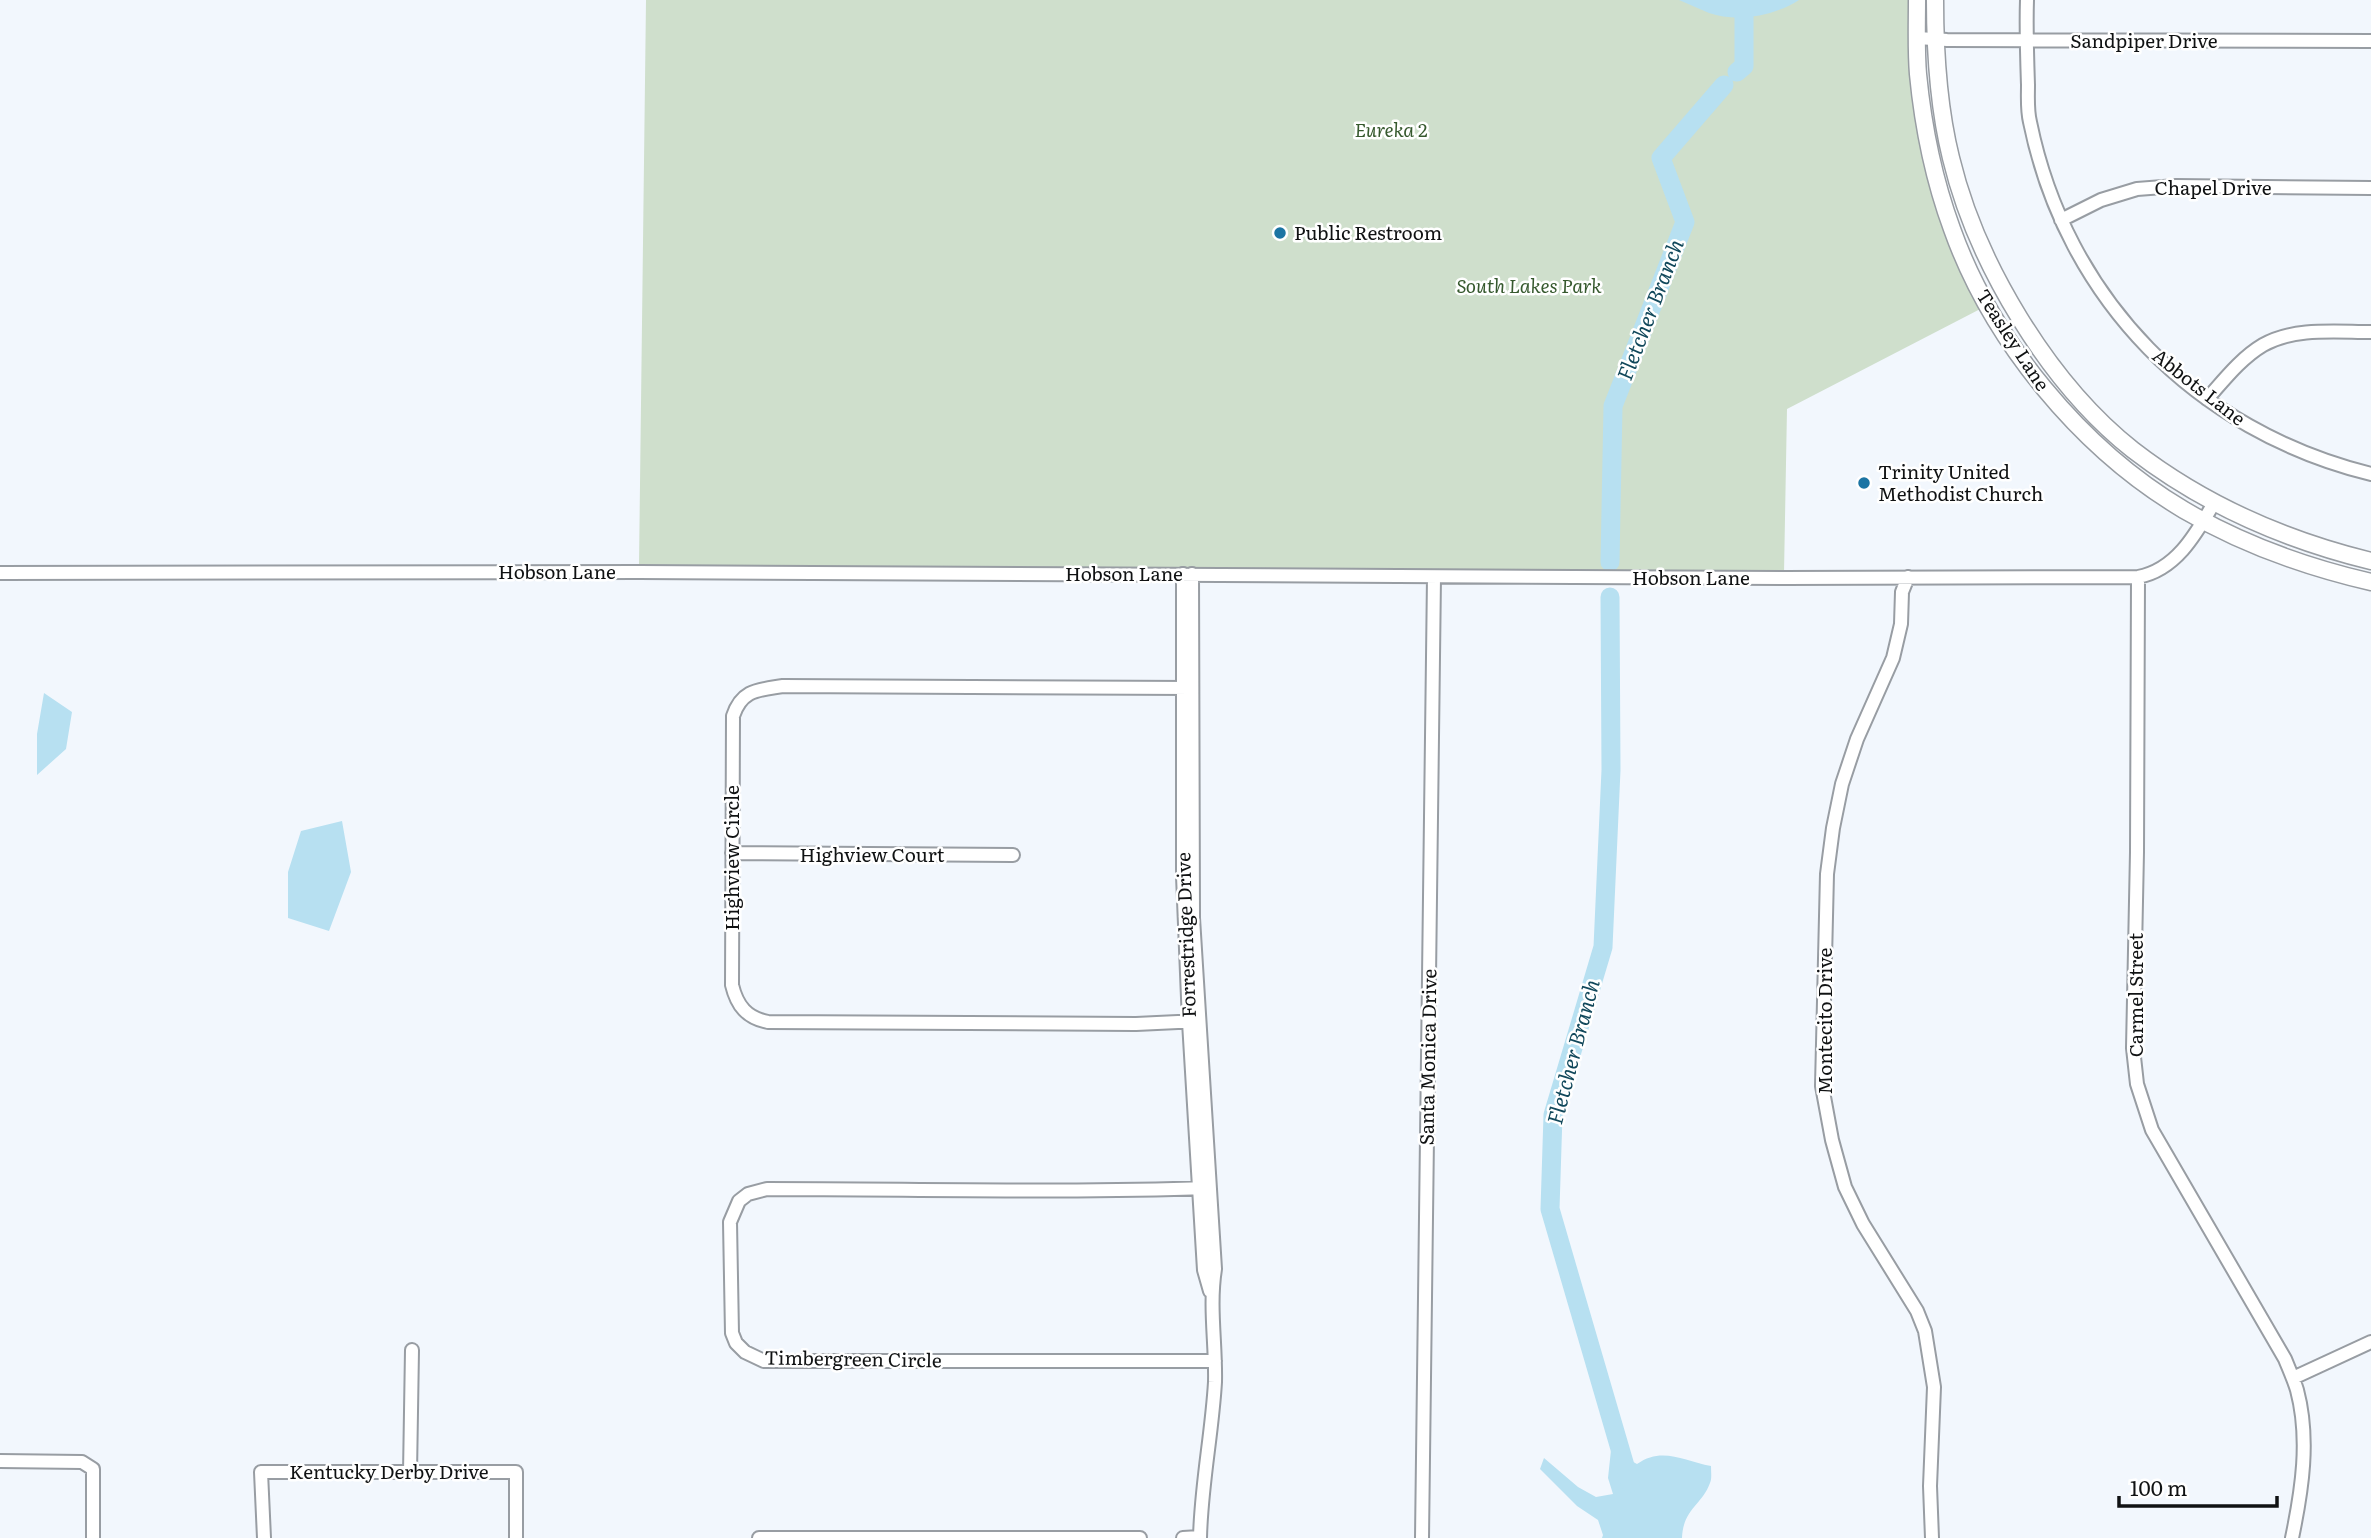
<svg xmlns="http://www.w3.org/2000/svg" width="2371" height="1538" font-family="Literata,serif">
	<style>
		.green { fill: #cfdfcc }
		.water { fill: #b7e0f1 }
		.lines { fill: none; stroke-linecap: round; stroke-linejoin: round }
		.river { stroke: #b7e0f1; stroke-width: 19 }
		.minor-casing { stroke: #989da3; stroke-width: 16 }
		.major-casing { stroke: #989da3; stroke-width: 19 }
		.minor { stroke: #fff; stroke-width: 12 }
		.major { stroke: #fff; stroke-width: 16 }
		.poi-dot { fill: #1b74a3; stroke: #fff; stroke-width: 2.5 }
		.labels { text-anchor: middle; stroke-width: 5; stroke-linejoin: round; paint-order: stroke }
		.street-label { font-size: 19px; fill: #101213; stroke: #fff }
		.park-label { font-size: 19px; font-style: italic; fill: #36592e; stroke: #fff }
		.poi-label { font-size: 19px; fill: #101213; stroke: #fff; text-anchor: start }
		.water-label { font-size: 21px; font-style: italic; fill: #11485b; stroke: #fff }
	</style>
	<rect width="100%" height="100%" fill="#f2f7fd"/>
	<path class="green" d="M 646,0 L 1917,0 L 1928,140 L 1988,305 L 1787,409 L 1784,573 L 639,566 Z"/>
	<path class="water" d="M 1679,0 L 1799,0 C 1774,16 1738,23 1709,13 C 1699,9 1689,4 1679,0 Z
		M 44,693 L 72,712 L 66,749 L 37,775 L 37,734 Z
		M 342,821 L 351,872 L 329,931 L 288,918 L 288,872 L 301,831 Z
		M 1611,1450 L 1637,1464 C 1662,1446 1684,1461 1711,1466 C 1711,1472 1712,1479 1710,1483 C 1702,1505 1683,1509 1682,1538 L 1602,1538 L 1603,1535 L 1598,1520 L 1577,1506 L 1540,1469 L 1544,1458 L 1578,1487 L 1596,1497 L 1613,1494 L 1608,1478 Z"/>
	<g class="lines">
		<path class="river" d="M 1737,72 L 1744,66 L 1744,12 L 1748,0
			M 1610,562 L 1613,406 L 1685,222 L 1661,158 L 1724,85
			M 1610,597 L 1611,770 L 1603,947 L 1553,1115 L 1550,1209 L 1630,1483"/>
		<g class="minor-casing">
			<path id="minor" d="M 2027,0 C 2026,28 2027,56 2028,85 C 2028,97 2027,110 2030,122 C 2066,299 2196,431 2371,474
				M 1918,38 L 1947,40 L 2371,41
				M 2061,220 L 2101,200 L 2137,189 L 2176,186 L 2371,188
				M 2207,399 C 2224,380 2241,358 2263,345 C 2295,327 2336,332 2371,332
				M 0,573 L 639,572 L 1784,578 L 2138,577 C 2176,570 2196,534 2214,503
				M 1183,574 L 1183,876 L 1189,1022 L 1204,1270 L 1210,1291
				M 1192,574 L 1193,918 L 1215,1269 C 1209,1307 1216,1344 1215,1382 C 1212,1434 1201,1486 1200,1538
				M 1908,577 L 1902,592 L 1901,624 L 1893,658 L 1857,739 L 1842,784 L 1833,828 L 1827,874 L 1822,1086 L 1832,1140 L 1845,1187 L 1863,1224 L 1917,1311 L 1925,1331 L 1934,1387 L 1930,1486 L 1932,1538
				M 2138,577 L 2137,852 L 2133,1048 L 2137,1084 L 2152,1130 L 2285,1359 C 2289,1369 2294,1380 2297,1390 C 2310,1439 2302,1490 2292,1538
				M 1192,688 L 783,686 C 759,690 742,689 733,716 L 732,985 C 737,1006 747,1018 768,1022 L 1136,1024 L 1199,1021
				M 732,853 L 1013,855
				M 1209,1188 C 1062,1193 914,1189 767,1189 L 748,1194 L 739,1201 L 730,1222 L 732,1333 L 736,1343 L 745,1352 L 764,1361 L 1215,1361
				M 2293,1378 L 2371,1342
				M 0,1461 L 82,1462 L 93,1469 L 93,1538
				M 410,1473 L 412,1350
				M 264,1538 L 261,1472 L 516,1472 L 516,1538
				M 759,1538 L 1140,1538
				M 1183,1538 L 1200,1537
				M 1422,1538 L 1434,577"/>
		</g>
		<g class="major-casing">
			<path id="major" d="M 1917,0 C 1917,25 1916,50 1918,74 C 1923,126 1934,180 1952,229 C 1992,341 2081,449 2184,510 C 2242,544 2306,567 2371,582
				M 1935,0 C 1935,53 1938,106 1951,158 C 1976,262 2048,383 2133,450 C 2203,504 2285,540 2371,561"/>
		</g>
		<use href="#minor" class="minor"/>
		<use href="#major" class="major"/>
	</g>
	<g class="poi-dot">
		<circle cx="1280" cy="233" r="7"/>
		<circle cx="1864" cy="483" r="7"/>
	</g>
	<g class="labels">
		<g class="street-label">
			<text x="2144" y="48">Sandpiper Drive</text>
			<text x="2213" y="195">Chapel Drive</text>
			<text transform="translate(2013 340) rotate(57)" y="7">Teasley Lane</text>
			<text transform="translate(2199 387) rotate(38)" y="7">Abbots Lane</text>
			<text x="557" y="579">Hobson Lane</text>
			<text x="1124" y="581">Hobson Lane</text>
			<text x="1691" y="585">Hobson Lane</text>
			<text x="872" y="862">Highview Court</text>
			<text transform="translate(732 858) rotate(-90)" y="7">Highview Circle</text>
			<text transform="translate(1186 935) rotate(-92)" y="7">Forrestridge Drive</text>
			<text transform="translate(2136 995) rotate(-90)" y="7">Carmel Street</text>
			<text transform="translate(1825 1021) rotate(-90)" y="7">Montecito Drive</text>
			<text transform="translate(1428 1057) rotate(-89)" y="7">Santa Monica Drive</text>
			<text transform="translate(853 1359) rotate(1)" y="7">Timbergreen Circle</text>
			<text x="389" y="1479">Kentucky Derby Drive</text>
		</g>
		<g class="park-label">
			<text x="1391" y="137">Eureka 2</text>
			<text x="1529" y="293">South Lakes Park</text>
		</g>
		<g class="poi-label">
			<text x="1294" y="240">Public Restroom</text>
			<text x="1878" y="479">Trinity United<tspan x="1878" dy="22">Methodist Church</tspan></text>
		</g>
		<g class="water-label">
			<text transform="translate(1651 310) rotate(-69)" y="7">Fletcher Branch</text>
			<text transform="translate(1574 1052) rotate(-75)" y="7">Fletcher Branch</text>
		</g>
	</g>
	<path d="M2119 1496v10h158v-10" fill="none" stroke="#101213" stroke-width="3.5"/>
	<text x="2130" y="1496" font-size="21" fill="#101213" stroke="#ffffff" stroke-width="5" paint-order="stroke">100 m</text>
</svg>
